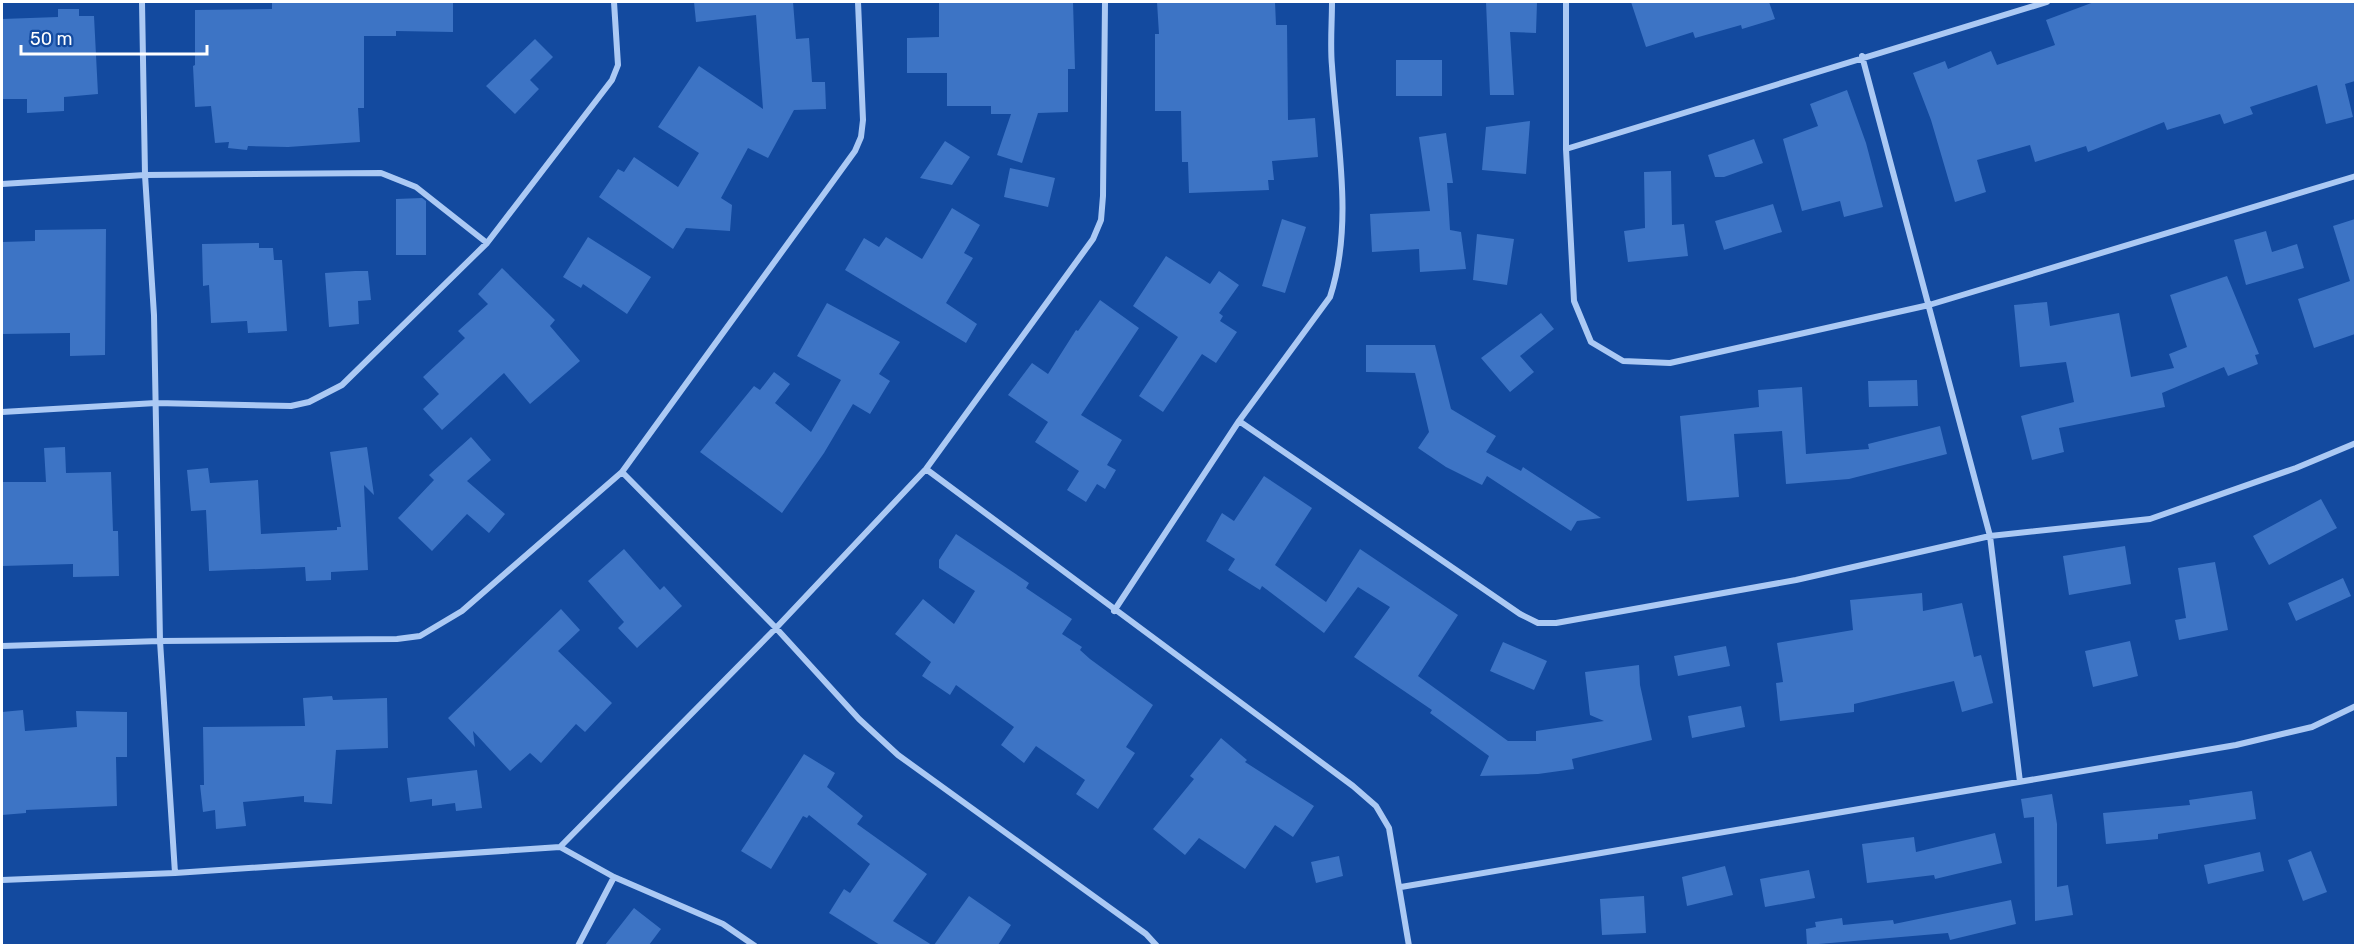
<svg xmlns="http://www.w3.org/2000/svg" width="2357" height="947" font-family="Rubik,sans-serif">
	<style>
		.building { fill: #3d74c5 }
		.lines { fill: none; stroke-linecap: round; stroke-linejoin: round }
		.minor { stroke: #abc9f4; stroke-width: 6 }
	</style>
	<rect width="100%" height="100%" fill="#134a9f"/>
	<path class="building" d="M 272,2 L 453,2 L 453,32 L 396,31 L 396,36 L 364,36 L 364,108 L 358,108 L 360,142 L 288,147 L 248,146 L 247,150 L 228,148 L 229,142 L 215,143 L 211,106 L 195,107 L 193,66 L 195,65 L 195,10 L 272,9 Z
		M 694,2 L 793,2 L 796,39 L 809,38 L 812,82 L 825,82 L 826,109 L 794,110 L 768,158 L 748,148 L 721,198 L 732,205 L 730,231 L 686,228 L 673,249 L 599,197 L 618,169 L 624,172 L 634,157 L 678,187 L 699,153 L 658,127 L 699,66 L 763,109 L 756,15 L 696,22 Z
		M 939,2 L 1073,2 L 1075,69 L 1068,69 L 1068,112 L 1038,113 L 1022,163 L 997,155 L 1011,114 L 991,114 L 991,106 L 947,106 L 947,73 L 907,73 L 907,38 L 939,37 Z
		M 1157,2 L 1275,2 L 1276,25 L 1287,25 L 1288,120 L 1315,118 L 1318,157 L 1272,161 L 1274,180 L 1268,180 L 1269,190 L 1189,193 L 1188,162 L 1182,162 L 1181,111 L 1155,111 L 1155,34 L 1159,34 Z
		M 1486,2 L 1537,2 L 1536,33 L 1510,32 L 1514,95 L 1490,95 Z
		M 1631,2 L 1769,2 L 1775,19 L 1742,29 L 1741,25 L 1695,38 L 1693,32 L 1646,47 Z
		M 2094,2 L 2355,2 L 2355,81 L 2345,84 L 2353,117 L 2326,124 L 2317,85 L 2250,107 L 2253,114 L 2224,124 L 2220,114 L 2167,130 L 2164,122 L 2088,152 L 2086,146 L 2035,162 L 2030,145 L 1977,160 L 1986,192 L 1955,202 L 1931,120 L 1913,73 L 1945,61 L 1948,69 L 1991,51 L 1997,65 L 2055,45 L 2046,20 Z
		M 58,9 L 79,9 L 79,16 L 94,16 L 98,94 L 64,97 L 64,111 L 27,113 L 27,99 L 2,99 L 2,19 L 58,17 Z
		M 535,39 L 553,57 L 530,80 L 539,89 L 515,114 L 486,86 Z
		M 1396,60 L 1442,60 L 1442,96 L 1396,96 Z
		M 1847,90 L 1866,143 L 1883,207 L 1844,217 L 1840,201 L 1802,211 L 1783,139 L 1818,126 L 1810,104 Z
		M 1530,121 L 1526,174 L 1482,170 L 1486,127 Z
		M 1446,133 L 1453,183 L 1447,183 L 1450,230 L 1461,232 L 1466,269 L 1420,272 L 1419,249 L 1372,252 L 1370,214 L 1430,211 L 1419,137 Z
		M 1754,139 L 1763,163 L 1724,177 L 1715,177 L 1708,155 Z
		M 945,141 L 970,157 L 952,185 L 920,178 Z
		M 1010,168 L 1055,178 L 1048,207 L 1004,197 Z
		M 1671,171 L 1672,225 L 1684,224 L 1688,256 L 1628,262 L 1624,231 L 1645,228 L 1644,172 Z
		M 422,198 L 426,201 L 426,255 L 396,255 L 396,199 Z
		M 1773,204 L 1782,232 L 1724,250 L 1715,221 Z
		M 952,208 L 980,225 L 964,253 L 973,258 L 946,303 L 977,324 L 966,343 L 845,270 L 864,238 L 879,247 L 886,237 L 922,259 Z
		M 1282,219 L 1306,227 L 1285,293 L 1262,286 Z
		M 2355,219 L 2355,334 L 2314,348 L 2298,299 L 2350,281 L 2333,226 Z
		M 106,229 L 105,355 L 70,356 L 70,333 L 2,334 L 2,242 L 35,241 L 35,230 Z
		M 2266,231 L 2272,252 L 2297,244 L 2304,268 L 2246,285 L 2234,240 Z
		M 1477,234 L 1514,239 L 1507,285 L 1473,280 Z
		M 588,237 L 651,277 L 627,314 L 583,284 L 581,288 L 563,277 Z
		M 259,243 L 259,248 L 273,248 L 274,260 L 282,260 L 287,331 L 248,333 L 247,321 L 211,323 L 209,285 L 203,286 L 202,244 Z
		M 1166,256 L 1210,284 L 1219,271 L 1239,285 L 1219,313 L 1223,316 L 1220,321 L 1237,332 L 1216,363 L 1202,354 L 1163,412 L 1139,396 L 1178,337 L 1133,306 Z
		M 502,268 L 555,320 L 550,326 L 580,361 L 530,404 L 504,373 L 442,430 L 423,409 L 439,394 L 423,377 L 465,338 L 458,331 L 488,304 L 478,294 Z
		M 355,271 L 368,271 L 371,300 L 358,301 L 359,324 L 329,327 L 325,273 Z
		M 2227,276 L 2259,354 L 2255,355 L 2258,364 L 2228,376 L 2224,367 L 2162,393 L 2165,407 L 2059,428 L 2064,452 L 2032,460 L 2021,416 L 2074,402 L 2066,362 L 2020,367 L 2014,305 L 2047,302 L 2050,326 L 2119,313 L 2131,377 L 2174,368 L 2169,354 L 2187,347 L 2170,295 Z
		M 1100,300 L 1139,328 L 1081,415 L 1122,440 L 1107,465 L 1116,470 L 1105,489 L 1097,484 L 1086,502 L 1067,490 L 1079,471 L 1035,442 L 1048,422 L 1008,395 L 1032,363 L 1048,374 L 1076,330 L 1078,331 Z
		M 827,303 L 900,342 L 879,374 L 890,381 L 870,414 L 853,404 L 824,453 L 782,513 L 700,452 L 754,386 L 760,390 L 774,372 L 790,384 L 775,403 L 811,432 L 841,380 L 797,356 Z
		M 1541,313 L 1554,329 L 1520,356 L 1534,372 L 1510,392 L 1481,358 Z
		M 1366,345 L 1435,345 L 1451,409 L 1496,436 L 1486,452 L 1521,471 L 1523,467 L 1601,518 L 1577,521 L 1571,531 L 1487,476 L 1482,485 L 1446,467 L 1418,448 L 1429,432 L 1415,373 L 1366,372 Z
		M 1917,380 L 1918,406 L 1869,407 L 1868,381 Z
		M 1802,387 L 1806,454 L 1869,449 L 1868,444 L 1940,426 L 1947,454 L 1849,479 L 1786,484 L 1782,431 L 1734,434 L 1739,497 L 1687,501 L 1680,416 L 1759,407 L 1758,390 Z
		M 471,437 L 491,460 L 467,481 L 505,514 L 489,533 L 467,514 L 432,551 L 398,518 L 434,480 L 429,475 Z
		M 65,447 L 66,473 L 111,472 L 113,531 L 118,531 L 119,576 L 73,577 L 73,564 L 2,566 L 2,482 L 46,482 L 44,448 Z
		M 367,447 L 374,495 L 364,485 L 368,570 L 331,572 L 331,580 L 306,581 L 305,567 L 209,571 L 206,510 L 191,511 L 187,470 L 208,468 L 210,483 L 258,480 L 261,534 L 337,530 L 337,527 L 341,527 L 330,452 Z
		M 1264,476 L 1312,508 L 1275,565 L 1326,602 L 1360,549 L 1458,615 L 1418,676 L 1508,741 L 1536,741 L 1536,731 L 1604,721 L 1590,715 L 1585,672 L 1639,665 L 1640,685 L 1652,740 L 1572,759 L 1574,769 L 1538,774 L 1480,776 L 1489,756 L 1430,713 L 1432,710 L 1354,657 L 1390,607 L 1358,587 L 1324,633 L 1262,586 L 1260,590 L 1228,570 L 1235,559 L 1206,541 L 1222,513 L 1234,521 Z
		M 2321,499 L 2337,528 L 2269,565 L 2253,536 Z
		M 956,534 L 1029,583 L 1026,588 L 1072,619 L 1062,634 L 1082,647 L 1080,650 L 1090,659 L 1153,705 L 1126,747 L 1135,753 L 1098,809 L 1076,794 L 1085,780 L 1036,746 L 1024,763 L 1001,745 L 1014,727 L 956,685 L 950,695 L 922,676 L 931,662 L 895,634 L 923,599 L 954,624 L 975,591 L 939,568 L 939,560 Z
		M 2125,546 L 2131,584 L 2069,595 L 2063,556 Z
		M 624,549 L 660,590 L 664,586 L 682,606 L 637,648 L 618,628 L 624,622 L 588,581 Z
		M 2215,562 L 2228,630 L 2179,640 L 2175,620 L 2186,618 L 2178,568 Z
		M 2343,578 L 2351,596 L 2296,621 L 2288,603 Z
		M 1922,593 L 1923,611 L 1962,603 L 1974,657 L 1981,655 L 1993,703 L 1962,712 L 1954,681 L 1854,704 L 1854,712 L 1780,721 L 1776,683 L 1783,682 L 1777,643 L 1853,630 L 1850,600 Z
		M 561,609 L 580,630 L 558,651 L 612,703 L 585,732 L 576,724 L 541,763 L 530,753 L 510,771 L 473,731 L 475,747 L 448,718 Z
		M 2130,641 L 2138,676 L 2093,687 L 2085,651 Z
		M 1503,642 L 1547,661 L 1534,690 L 1490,671 Z
		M 1726,646 L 1730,666 L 1678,676 L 1674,656 Z
		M 332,696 L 333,700 L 387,698 L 388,748 L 336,750 L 332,804 L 304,802 L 304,796 L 243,802 L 246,826 L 216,829 L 215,810 L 203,812 L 200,785 L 204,785 L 203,727 L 305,726 L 303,698 Z
		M 1741,706 L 1745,727 L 1692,738 L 1688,716 Z
		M 23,710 L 25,731 L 77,727 L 76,711 L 127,712 L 127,757 L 116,757 L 117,806 L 26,810 L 26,813 L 2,815 L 2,712 Z
		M 1221,738 L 1247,760 L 1245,762 L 1314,806 L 1293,837 L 1275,825 L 1245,869 L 1199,838 L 1185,855 L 1153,829 L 1194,779 L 1190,776 Z
		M 804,754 L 835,773 L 827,787 L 863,816 L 857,824 L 927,874 L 893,921 L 932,945 L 880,945 L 829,913 L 844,889 L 850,893 L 870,864 L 809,815 L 807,818 L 803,816 L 771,869 L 741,851 Z
		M 477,770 L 482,808 L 456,811 L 455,803 L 432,806 L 432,799 L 410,802 L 407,778 Z
		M 2252,791 L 2256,819 L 2158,834 L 2158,839 L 2106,844 L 2103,813 L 2190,805 L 2189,800 Z
		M 2052,794 L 2057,824 L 2057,887 L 2068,885 L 2073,915 L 2035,921 L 2034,817 L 2024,818 L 2021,799 Z
		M 1995,833 L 2002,863 L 1935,879 L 1934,875 L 1867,883 L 1862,844 L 1914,837 L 1916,852 Z
		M 2311,851 L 2327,892 L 2303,901 L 2288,860 Z
		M 2260,852 L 2264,871 L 2208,884 L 2204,865 Z
		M 1339,856 L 1343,876 L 1316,883 L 1311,862 Z
		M 1725,866 L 1733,895 L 1687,906 L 1682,877 Z
		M 1809,870 L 1815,898 L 1765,907 L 1760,879 Z
		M 969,896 L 1011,925 L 998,945 L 934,945 Z
		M 1644,896 L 1646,933 L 1602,935 L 1600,899 Z
		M 2011,900 L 2016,924 L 1950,940 L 1948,933 L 1807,945 L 1806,929 L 1816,927 L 1815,922 L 1842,918 L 1843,925 L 1893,920 L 1894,924 Z
		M 634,908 L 661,929 L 649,945 L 605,945 Z"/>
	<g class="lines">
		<path class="minor" d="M 142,2 L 145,175 L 154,315 L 160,641 L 175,873
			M 1566,2 L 1566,149 L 1574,301 L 1591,342 L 1623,361 L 1670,363 L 1929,305 L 2356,176
			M 1862,56 L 1990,536 L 2020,782
			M 1566,149 L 2047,2
			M 2,184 L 145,175 L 381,173 L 416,187 L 487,243
			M 2,412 L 156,403 L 291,406 L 309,402 L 342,385 L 487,243 L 612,80 L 618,65 L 614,2
			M 1239,421 L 1520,614 L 1538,623 L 1556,623 L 1796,580 L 1990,536 L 2150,519 L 2296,468 L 2356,443
			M 926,469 L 1353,786 L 1376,806 L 1389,828 L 1409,946
			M 622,472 L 776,628 L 859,719 L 898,755 L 1146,934 L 1157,946
			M 1114,611 L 1239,421 L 1330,297 C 1354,224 1337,142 1332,66 C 1330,45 1332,23 1332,2
			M 2,646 L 160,641 L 397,639 L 420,636 L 462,611 L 622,472 L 855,151 L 861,137 L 863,120 L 858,2
			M 560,847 L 614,877 L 723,924 L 755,946
			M 2,880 L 175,873 L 560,847 L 776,628 L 926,469 L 1093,239 L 1101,220 L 1103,196 L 1105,2
			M 1401,887 L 2236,745 L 2312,727 L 2356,706
			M 578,946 L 614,877"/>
	</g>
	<rect width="2357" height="947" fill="none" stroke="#ffffff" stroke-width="6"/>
	<path d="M21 45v9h186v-9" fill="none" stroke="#ffffff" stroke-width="3"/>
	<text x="30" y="45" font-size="18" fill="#ffffff" stroke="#134a9f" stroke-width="4.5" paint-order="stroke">50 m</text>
</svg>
